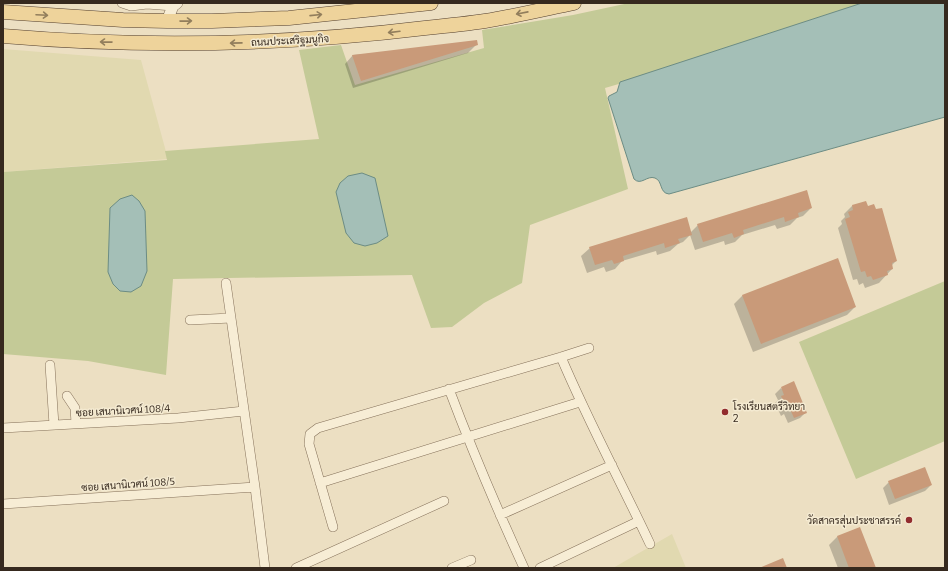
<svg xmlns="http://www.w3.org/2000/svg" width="948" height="571" font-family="Bitter,Sarabun,serif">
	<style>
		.farmland { fill: #e1d9b0 }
		.green { fill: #c4ca97 }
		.water { fill: #a4bfb7; stroke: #6c8c84 }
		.shadow { fill: #0003 }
		.building { fill: #c99a79 }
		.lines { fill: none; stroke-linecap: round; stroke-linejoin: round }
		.minor-casing { stroke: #85715a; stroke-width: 10 }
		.tertiary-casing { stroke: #85715a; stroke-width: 12 }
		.primary-casing { stroke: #533f2e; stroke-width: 15 }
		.minor { stroke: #f7edd5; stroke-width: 9 }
		.tertiary { stroke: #f7edd5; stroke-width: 11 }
		.primary { stroke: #eed39b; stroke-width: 14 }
		.oneway { stroke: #927e5c }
		.poi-dot { fill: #922c2e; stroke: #f4ead1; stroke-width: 1.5 }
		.labels { text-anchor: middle; stroke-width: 3; stroke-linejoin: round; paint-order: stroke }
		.street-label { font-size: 10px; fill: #36291e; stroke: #f4ead1 }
		.poi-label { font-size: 10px; fill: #36291e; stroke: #f4ead1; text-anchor: start }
	</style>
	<rect width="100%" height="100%" fill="#ecdfc2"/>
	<path class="farmland" d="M 3,49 L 141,60 L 168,159 L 3,172 Z
		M 672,534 L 686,568 L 613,568 Z"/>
	<path class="green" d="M 629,3 L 896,3 L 605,88 L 628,189 L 530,225 L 522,283 L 484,303 L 452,327 L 431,328 L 412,275 L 173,279 L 166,375 L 88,361 L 3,354 L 3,172 L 167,160 L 165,151 L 319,139 L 299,50 L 341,45 L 355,85 L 484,48 L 482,30 L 573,15 Z
		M 945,281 L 945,441 L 856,479 L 799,342 Z"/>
	<path class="water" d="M 862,3 L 945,3 L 945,117 L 669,194 C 659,193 663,181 655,178 C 647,175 641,186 634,179 L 608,98 L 609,96 L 617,92 L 620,82 Z
		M 362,173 L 375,178 L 388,236 L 377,243 L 365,246 L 354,243 L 346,233 L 336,192 L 340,183 L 348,176 Z
		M 132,195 L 139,201 L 145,211 L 147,271 L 141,286 L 131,292 L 120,291 L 113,284 L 108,272 L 110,208 L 120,199 Z"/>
	<path class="shadow" d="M 476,45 L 468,53 L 353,88 L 345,64 L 353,55 Z
		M 865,202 L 896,261 L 891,266 L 892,269 L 879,283 L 865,288 L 863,283 L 859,285 L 857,279 L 853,280 L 838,228 L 842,224 L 841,221 L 845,217 L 844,214 L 852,206 Z
		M 811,208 L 803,216 L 797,218 L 790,225 L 777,229 L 775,225 L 742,235 L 735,242 L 725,245 L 724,241 L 695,250 L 690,235 L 683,242 L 678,244 L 670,251 L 657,255 L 656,251 L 622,261 L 615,269 L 606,272 L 604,267 L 587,273 L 581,256 L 590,248 L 691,232 L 698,225 Z
		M 837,259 L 855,307 L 847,315 L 753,352 L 734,304 L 742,296 Z
		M 781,388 L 806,412 L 800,418 L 788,423 L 784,414 L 781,416 L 775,403 L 778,400 L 775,394 Z
		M 889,482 L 931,485 L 925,491 L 889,505 L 883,488 Z
		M 859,528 L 875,568 L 838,568 L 829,545 L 837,537 Z"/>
	<path class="building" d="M 477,40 L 478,45 L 361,81 L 352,55 Z
		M 807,190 L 812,208 L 798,213 L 799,217 L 785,222 L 784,217 L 743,230 L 744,234 L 734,238 L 732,233 L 703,242 L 697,224 Z
		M 866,201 L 868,206 L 874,204 L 876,209 L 882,208 L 897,261 L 892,263 L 893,269 L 887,271 L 888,275 L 873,280 L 871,276 L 867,277 L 865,271 L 861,272 L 845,219 L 850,217 L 848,212 L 853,210 L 852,205 Z
		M 687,217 L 692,235 L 678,239 L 680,243 L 665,248 L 664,243 L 623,256 L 624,261 L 614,264 L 612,260 L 595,265 L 589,247 Z
		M 838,258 L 856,307 L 761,344 L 742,295 Z
		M 794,381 L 807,413 L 794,418 L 790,409 L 787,410 L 781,396 L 784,395 L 781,387 Z
		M 925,467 L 932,485 L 895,499 L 888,481 Z
		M 860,527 L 876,568 L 849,568 L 837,536 Z
		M 783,558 L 787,568 L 759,568 Z"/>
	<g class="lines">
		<g class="minor-casing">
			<path id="minor" d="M 122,3 L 131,6 L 147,4 L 173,6
				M 226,283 L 255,487 L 265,568
				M 190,320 L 231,318
				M 561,357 C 588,421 621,482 650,544
				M 50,365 L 54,425
				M 449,389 C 472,450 497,509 524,568
				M 67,396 L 75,408 L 76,423
				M 3,428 L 178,418 L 244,411
				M 320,483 L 580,402
				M 3,504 L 255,487
				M 500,515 L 612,465
				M 333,527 L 309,444 L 310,434 L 318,428 L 561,357 L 589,348
				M 296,568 L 444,501
				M 452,568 L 471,560
				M 540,568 L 639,521"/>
		</g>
		<g class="tertiary-casing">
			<path id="tertiary" d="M 167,21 L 173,6 L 177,3"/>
		</g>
		<g class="primary-casing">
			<path id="primary" d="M 3,12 L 123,20 L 167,21 L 212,21 L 289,18 L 431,3
				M 3,36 C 144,48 285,45 425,28 C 445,26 465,24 485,21 C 515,16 545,9 574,3"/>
		</g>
		<use href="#minor" class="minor"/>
		<use href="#tertiary" class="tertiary"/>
		<use href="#primary" class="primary"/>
	</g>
	<defs><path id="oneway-shaft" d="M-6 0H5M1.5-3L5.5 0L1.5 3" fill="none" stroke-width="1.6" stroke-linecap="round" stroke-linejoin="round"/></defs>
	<g class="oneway">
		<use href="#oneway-shaft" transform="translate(522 13) rotate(169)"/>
		<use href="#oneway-shaft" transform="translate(42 15) rotate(3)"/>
		<use href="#oneway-shaft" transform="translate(316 15) rotate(-6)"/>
		<use href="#oneway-shaft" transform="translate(186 21) rotate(-1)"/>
		<use href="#oneway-shaft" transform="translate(394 32) rotate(173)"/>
		<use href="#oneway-shaft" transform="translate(106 42) rotate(-179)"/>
		<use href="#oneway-shaft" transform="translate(236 43) rotate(179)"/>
	</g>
	<g class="poi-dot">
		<circle cx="725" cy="412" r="4"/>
		<circle cx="909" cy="520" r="4"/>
	</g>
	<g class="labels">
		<g class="street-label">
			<text transform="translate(290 40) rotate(-3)" y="4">ถนนประเสริฐมนูกิจ</text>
			<text transform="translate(123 410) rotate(-3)" y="4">ซอย เสนานิเวศน์ 108/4</text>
			<text transform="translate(128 484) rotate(-4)" y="4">ซอย เสนานิเวศน์ 108/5</text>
		</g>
		<g class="poi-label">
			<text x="733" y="410">โรงเรียนสตรีวิทยา<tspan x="733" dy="12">2</tspan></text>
			<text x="901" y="524" text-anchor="end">วัดสาครสุ่นประชาสรรค์</text>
		</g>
	</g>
	<rect width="948" height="571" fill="none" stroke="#36291e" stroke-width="8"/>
</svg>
